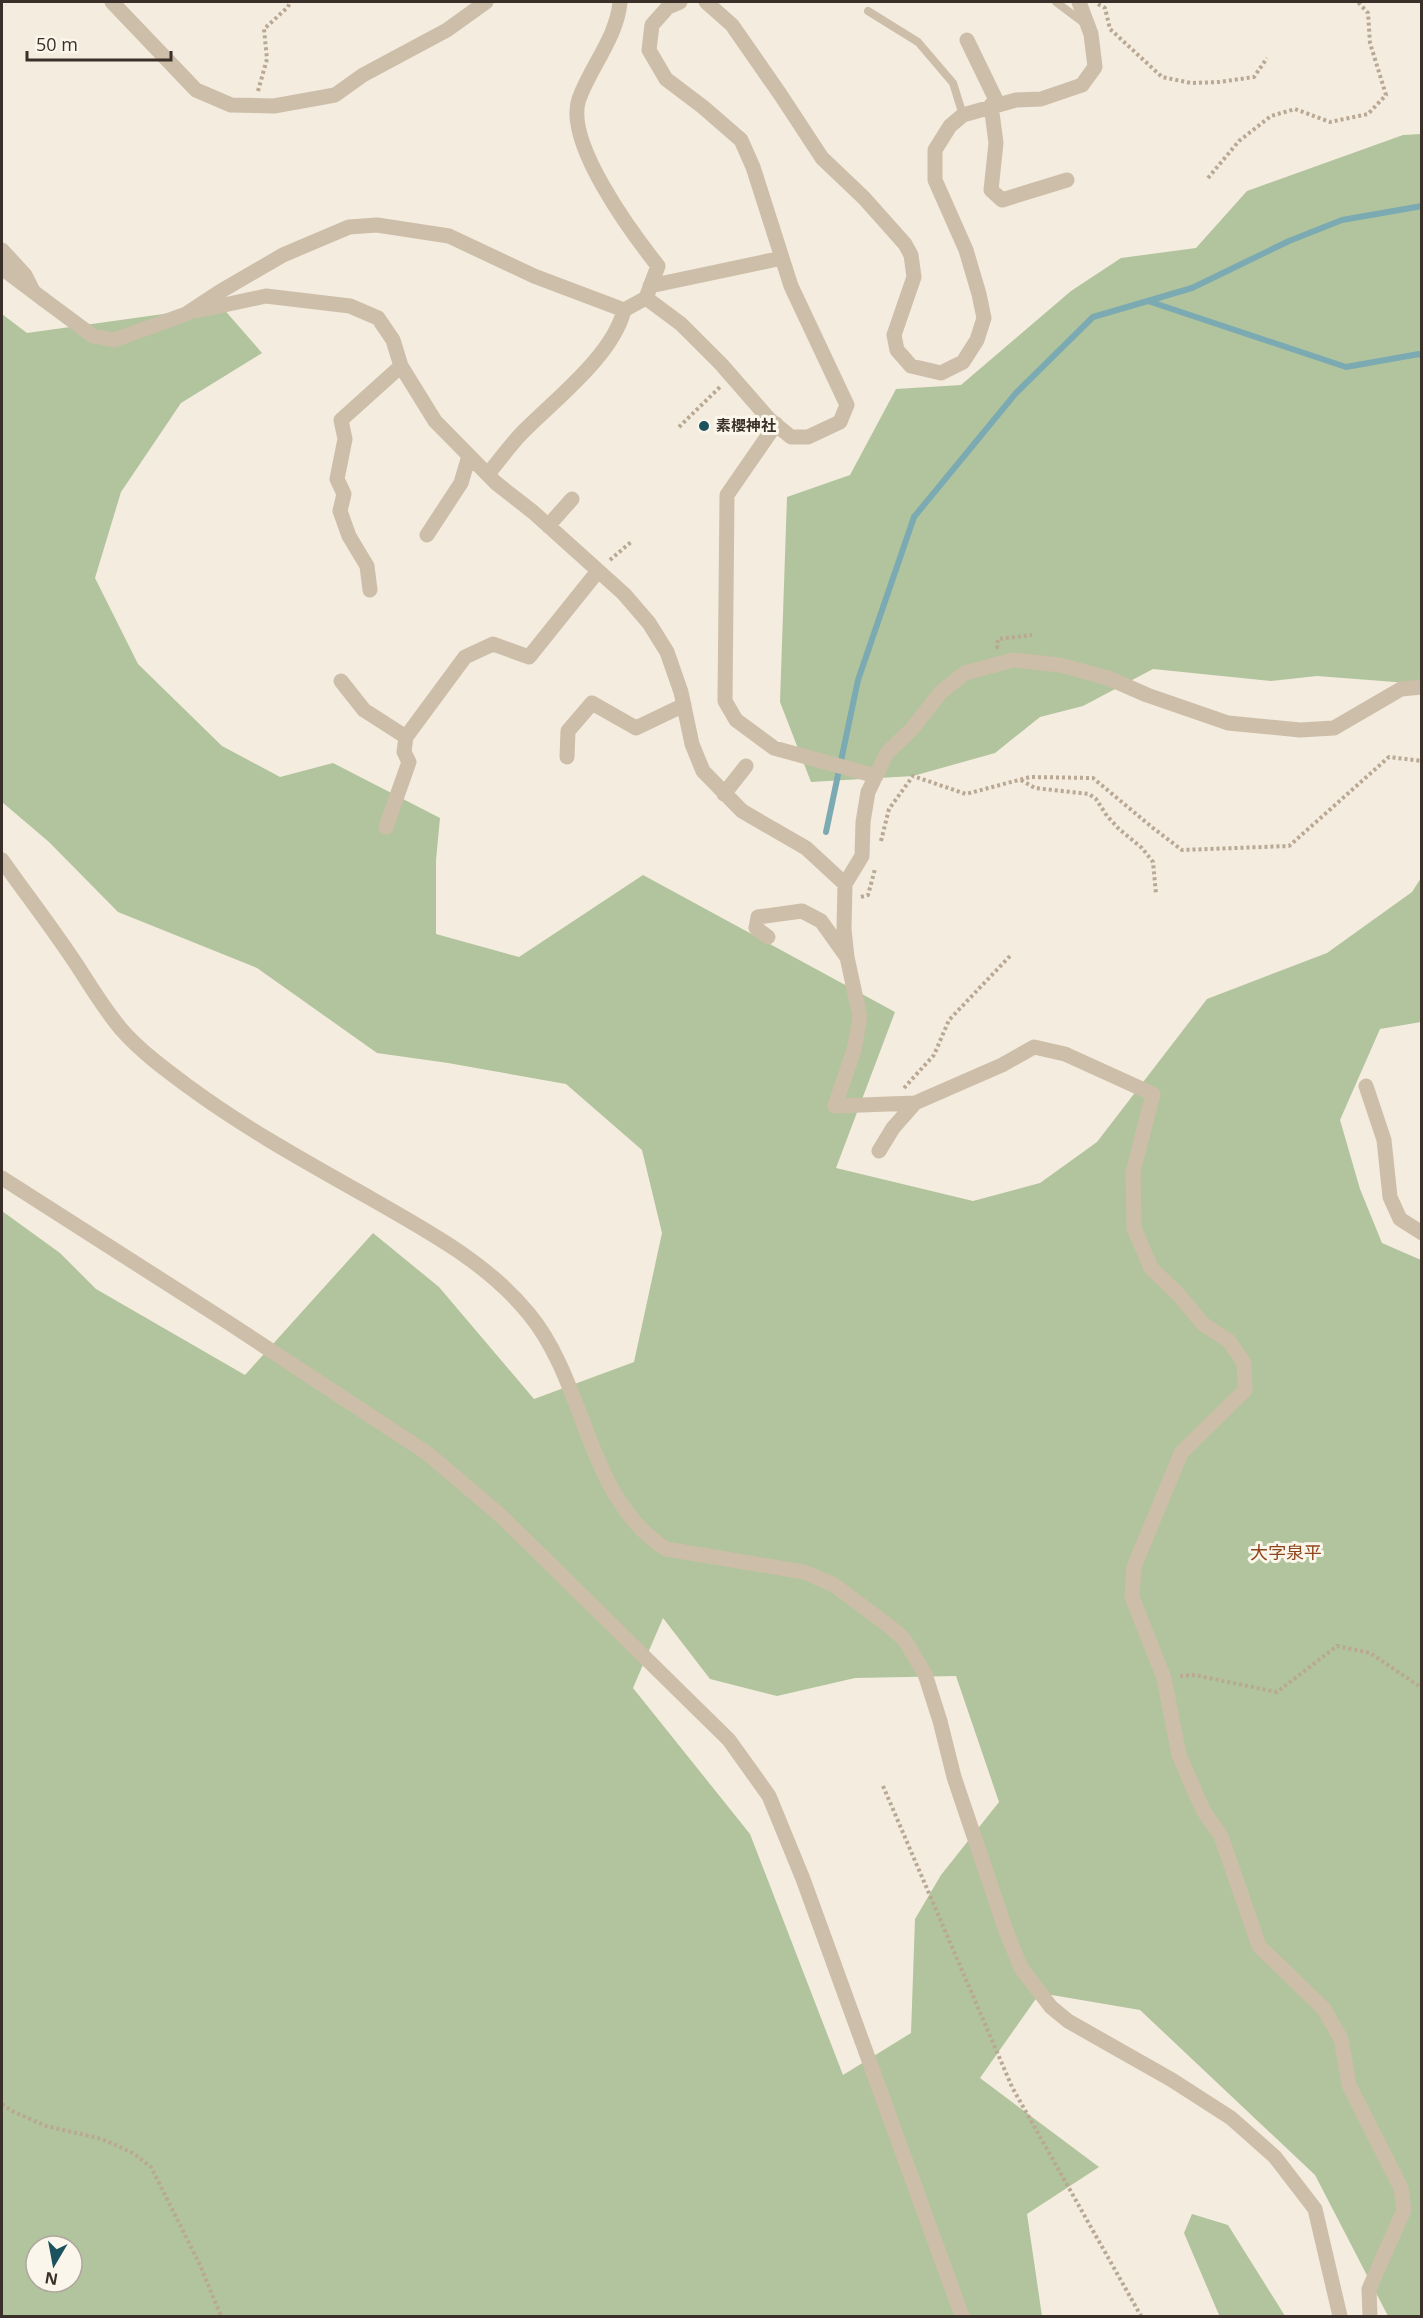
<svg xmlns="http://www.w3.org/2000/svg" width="1423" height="2318" font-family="'Open Sans','Noto Sans JP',sans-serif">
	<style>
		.green { fill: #b2c49d; fill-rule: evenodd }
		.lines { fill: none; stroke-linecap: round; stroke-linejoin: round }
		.stream { stroke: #7baab3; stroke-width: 6 }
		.path { stroke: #b9a893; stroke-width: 4; stroke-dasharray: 3 3; stroke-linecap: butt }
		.service { stroke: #cdbea9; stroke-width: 8 }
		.minor { stroke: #cdbea9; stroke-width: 15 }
		.tertiary { stroke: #cdbea9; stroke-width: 15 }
		.poi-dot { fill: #1c525e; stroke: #fbf6eb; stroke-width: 2 }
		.labels { text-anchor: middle; stroke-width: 6; stroke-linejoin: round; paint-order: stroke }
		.poi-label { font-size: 15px; font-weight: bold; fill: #3a3029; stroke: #fbf6eb; text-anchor: start }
		.quarter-label { font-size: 18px; fill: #8e461d; stroke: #fbf6eb }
	</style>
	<rect width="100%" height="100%" fill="#f4ecde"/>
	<path class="green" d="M 1421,134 L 1421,684 L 1317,676 L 1271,681 L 1153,669 L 1083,706 L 1040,717 L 995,753 L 913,776 L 811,782 L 780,702 L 787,497 L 850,475 L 896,389 L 961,385 L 1071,291 L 1121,258 L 1196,248 L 1247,191 L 1403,135 Z
		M 221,306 L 262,353 L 181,403 L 121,492 L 95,578 L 138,664 L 222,746 L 280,777 L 333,763 L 440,818 L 436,860 L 436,934 L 519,957 L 643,875 L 895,1012 L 836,1168 L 973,1201 L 1040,1183 L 1097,1142 L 1207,999 L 1327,953 L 1412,892 L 1421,878 L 1421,1022 L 1380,1029 L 1340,1120 L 1360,1189 L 1382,1243 L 1421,1260 L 1421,2316 L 1388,2316 L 1315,2175 L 1140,2010 L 1040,1993 L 980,2078 L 1099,2167 L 1027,2214 L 1042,2316 L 2,2316 L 2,1211 L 60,1253 L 96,1289 L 245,1375 L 373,1233 L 439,1287 L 534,1399 L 634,1362 L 662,1233 L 642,1150 L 566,1084 L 448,1063 L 377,1053 L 257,968 L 118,912 L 49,842 L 2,802 L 2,314 L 27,333 ZM 663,1618 L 710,1679 L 777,1696 L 855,1678 L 956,1676 L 999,1802 L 941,1875 L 915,1919 L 911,2033 L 843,2075 L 750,1834 L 633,1688 ZM 36,2246 L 72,2246 L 72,2282 L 36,2282 Z
		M 1192,2214 L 1228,2225 L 1285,2316 L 1219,2315 L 1184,2233 Z"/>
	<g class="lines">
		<path class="stream" d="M 1148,301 L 1346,367 L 1419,354 L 1422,356
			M 826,832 L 858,680 L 914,517 L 1016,393 L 1093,317 L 1192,288 L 1289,241 L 1342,220 L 1422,206"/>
		<path class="path" d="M 1098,4 L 1105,8 L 1110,29 L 1162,77 L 1191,83 L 1219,82 L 1254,77 L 1267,58
			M 258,91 L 267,59 L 264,29 L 288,7 L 290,2
			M 1208,178 L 1239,141 L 1271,116 L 1295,109 L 1330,122 L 1368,114 L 1386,95 L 1370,43 L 1368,13 L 1358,2
			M 679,427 L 721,386
			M 610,560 L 631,542
			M 999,647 L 997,647 L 998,639 L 1032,635
			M 1021,780 L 1035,788 L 1089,794 L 1096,799 L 1107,816 L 1119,829 L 1142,848 L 1153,862 L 1156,894
			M 881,841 L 889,809 L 913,776 L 966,794 L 1030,777 L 1093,778 L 1153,828 L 1182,850 L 1289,846 L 1389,757 L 1422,761
			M 861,897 L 868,895 L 875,869
			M 904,1088 L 934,1055 L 949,1020 L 1010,956
			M 1180,1676 L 1194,1675 L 1277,1692 L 1337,1646 L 1370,1653 L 1422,1688
			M 883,1786 L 1012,2087 L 1141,2316
			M 2,2104 L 12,2111 L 46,2126 L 102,2139 L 133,2153 L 151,2167 L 200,2265 L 221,2316"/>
		<path class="service" d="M 1056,2 L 1084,23
			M 868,11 L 918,42 L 953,83 L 963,115"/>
		<path class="minor" d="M 112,2 L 196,90 L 231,105 L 274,106 L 335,95 L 363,75 L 447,30 L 486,2
			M 620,2 C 617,37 591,66 579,99 C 564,142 632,233 658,266 L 646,298
			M 706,2 L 732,25 L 780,94 L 822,158 L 864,198 L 905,244 L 911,255 L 914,277 L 894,335 L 897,350 L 911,366 L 941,373 L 963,362 L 977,340 L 984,318 L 979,294 L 966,250 L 935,180 L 935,150 L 950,126 L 963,115 L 1016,100 L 1041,99 L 1082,85 L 1095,67 L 1091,34 L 1079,2
			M 967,40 L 998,104
			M 991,105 L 996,143 L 991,190 L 1002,200 L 1067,180
			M 2,250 L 25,275 L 33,291
			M 650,286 L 782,258
			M 43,299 L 93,336 L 114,340 L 186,314 L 221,291 L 283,255 L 349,227 L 377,225 L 449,236 L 534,276 L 624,310 L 646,298 L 681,324 L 721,364 L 769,419 L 791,437 L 808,437 L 840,422 L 847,405 L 791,286 L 753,167 L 741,140 L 703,107 L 666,79 L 649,50 L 652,25 L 668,7 L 680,2
			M 196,311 L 266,296 L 350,306 L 378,318 L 393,340 L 401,366 L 435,421 L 496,483 L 533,512 L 624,594 L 649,623 L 667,652 L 681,692 L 692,744 L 703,771 L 742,811 L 806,848 L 845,884
			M 776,424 L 727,495 L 725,701 L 736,720 L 774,748 L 876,776
			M 488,474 C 498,462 508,448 520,435 C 553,401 613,356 624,310
			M 548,526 L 572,499
			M 427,535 L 461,483 L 469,456
			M 370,590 L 367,566 L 349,536 L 340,511 L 344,494 L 337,479 L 345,439 L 341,420 L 401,366
			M 341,681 L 364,710 L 406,737 L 465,657 L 493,644 L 529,657 L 598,571
			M 567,757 L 568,731 L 592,703 L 636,728 L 684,705
			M 724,794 L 746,766
			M 386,827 L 409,762 L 404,752 L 406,737
			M 2,860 C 28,897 57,934 82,973 C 94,992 106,1011 121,1029 C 140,1051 166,1070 189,1087 C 246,1129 308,1163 370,1198 C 427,1231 487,1262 529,1314 C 587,1384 586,1498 666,1549 L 804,1572 L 834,1585 L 889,1626 L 904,1639 L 925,1674 L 940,1721 L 954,1777 L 1005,1928 L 1021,1968 L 1051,2007 L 1068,2021 L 1172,2080 L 1231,2118 L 1275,2157 L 1315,2209 L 1340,2316
			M 768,937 L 756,928 L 758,917 L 802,911 L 821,921 L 846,956
			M 1366,1086 L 1384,1140 L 1390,1197 L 1400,1219 L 1422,1233
			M 879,1151 L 893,1128 L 915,1103
			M 1370,2316 L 1369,2289 L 1404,2210 L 1401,2188 L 1349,2085 L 1341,2039 L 1324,2009 L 1259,1946 L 1221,1836 L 1203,1810 L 1179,1755 L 1164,1678 L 1132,1597 L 1134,1567 L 1181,1453 L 1245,1390 L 1244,1363 L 1229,1341 L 1203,1324 L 1179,1295 L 1151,1268 L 1134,1228 L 1133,1172 L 1153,1094 L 1065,1054 L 1034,1047 L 1002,1065 L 915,1103 L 835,1106 L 854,1050 L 860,1017 L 847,957 L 844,929 L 845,884 L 862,856 L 863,822 L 868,792 L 887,753 L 912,729 L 941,692 L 965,673 L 1013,660 L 1060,665 L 1108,678 L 1147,695 L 1228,723 L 1300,730 L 1334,728 L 1401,689 L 1422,687"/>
		<path class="tertiary" d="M 2,268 L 43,299
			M 2,1178 L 229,1323 L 427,1453 L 500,1515 L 729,1740 L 769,1796 L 803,1879 L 962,2316"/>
	</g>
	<circle class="poi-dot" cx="704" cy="426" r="6"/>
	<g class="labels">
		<g class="poi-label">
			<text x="716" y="431">素櫻神社</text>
		</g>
		<g class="quarter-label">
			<text x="1286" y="1559">大字泉平</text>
		</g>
	</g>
	<rect width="1423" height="2318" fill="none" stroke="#3a3029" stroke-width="6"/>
	<g transform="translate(54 2264) rotate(190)"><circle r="28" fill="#fbf6eb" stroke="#aea79d" stroke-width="1.5"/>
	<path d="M0-4.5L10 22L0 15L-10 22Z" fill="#1c525e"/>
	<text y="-9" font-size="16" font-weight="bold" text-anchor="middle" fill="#3a3029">N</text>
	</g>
	<path d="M27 51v9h144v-9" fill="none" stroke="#3a3029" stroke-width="3"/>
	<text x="36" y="51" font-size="18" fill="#3a3029" stroke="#fbf6eb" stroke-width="4.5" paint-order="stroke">50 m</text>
</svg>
